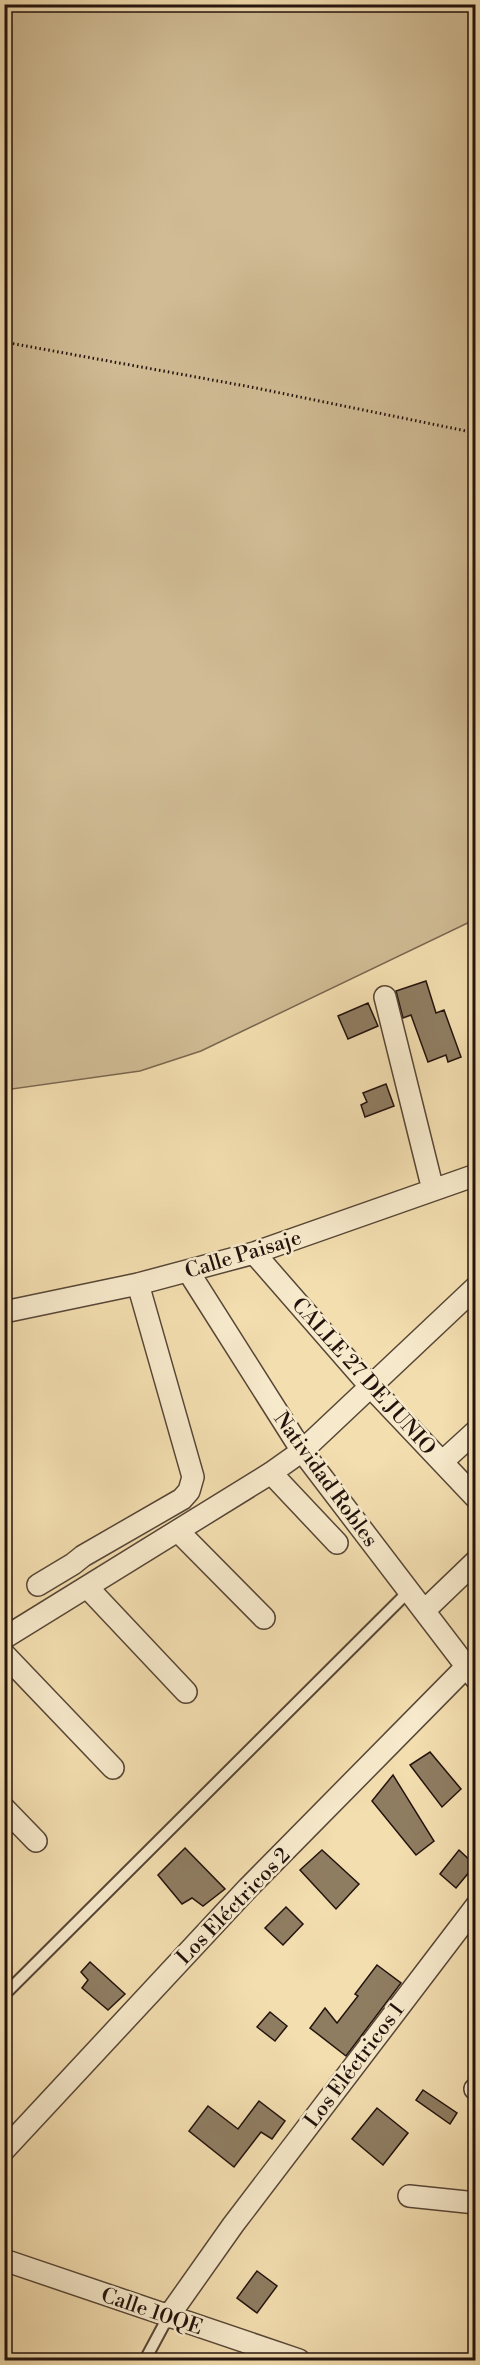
<svg xmlns="http://www.w3.org/2000/svg" width="480" height="2365" font-family="'Libre Bodoni',serif">
	<style>
		.green { fill: #d0bb94; stroke: #7a6750; stroke-width: 1.5 }
		.building { fill: #8f7d62; stroke: #23130d; stroke-width: 1.5 }
		.lines { fill: none; stroke-linecap: round; stroke-linejoin: round }
		.lane-casing { stroke: #574636; stroke-width: 14 }
		.street-casing { stroke: #574636; stroke-width: 24 }
		.path { stroke: #23130d; stroke-width: 3; stroke-dasharray: 1.5 3; stroke-linecap: butt }
		.lane { stroke: #f7eacc; stroke-width: 10 }
		.street { stroke: #f7eacc; stroke-width: 21 }
		.labels { text-anchor: middle; stroke-width: 5; stroke-linejoin: round; paint-order: stroke }
		.street-label { font-size: 21px; fill: #23130d; stroke: #f7eacc }
	</style>
	<rect width="100%" height="100%" fill="#f3deb0"/>
	<filter id="stains"><feTurbulence type="fractalNoise" baseFrequency=".00333" numOctaves="4"/><feColorMatrix values="0 0 0 0 .2 0 0 0 0 .09 0 0 0 0 .02 0 0 0 .5 -.17"/></filter>
	<radialGradient id="worn" r=".72"><stop offset=".6" stop-color="#630" stop-opacity="0"/><stop offset="1" stop-color="#630" stop-opacity=".3"/></radialGradient>
	<path class="green" d="M 5,4 L 475,5 L 476,919 L 201,1051 L 140,1071 L 5,1090 Z"/>
	<path class="building" d="M 426,981 L 436,1013 L 444,1010 L 461,1057 L 448,1062 L 446,1055 L 428,1062 L 411,1015 L 403,1018 L 396,991 Z
		M 368,1003 L 378,1026 L 348,1039 L 338,1016 Z
		M 386,1084 L 394,1106 L 365,1117 L 361,1105 L 367,1102 L 363,1093 Z
		M 430,1752 L 461,1789 L 442,1807 L 410,1765 Z
		M 393,1775 L 434,1841 L 416,1855 L 372,1801 Z
		M 185,1848 L 225,1889 L 203,1906 L 192,1898 L 182,1904 L 158,1875 Z
		M 322,1850 L 359,1884 L 336,1909 L 300,1870 Z
		M 459,1850 L 475,1865 L 456,1888 L 440,1874 Z
		M 286,1907 L 303,1924 L 283,1945 L 265,1928 Z
		M 90,1962 L 125,1994 L 108,2010 L 82,1988 L 88,1980 L 81,1972 Z
		M 377,1965 L 401,1983 L 346,2056 L 310,2028 L 325,2008 L 337,2023 L 358,1996 L 355,1994 Z
		M 270,2012 L 287,2026 L 275,2041 L 257,2027 Z
		M 423,2090 L 457,2113 L 450,2124 L 416,2100 Z
		M 259,2101 L 285,2121 L 272,2139 L 261,2132 L 234,2167 L 189,2131 L 208,2106 L 238,2129 Z
		M 377,2108 L 408,2133 L 383,2165 L 352,2139 Z
		M 257,2271 L 277,2286 L 257,2313 L 237,2298 Z"/>
	<g class="lines">
		<g class="lane-casing">
			<path id="lane" d="M 4,1995 L 409,1591
				M 145,2360 L 168,2317"/>
		</g>
		<g class="street-casing">
			<path id="street" d="M 385,997 L 433,1190
				M 254,1253 L 370,1386 L 476,1498
				M 188,1271 L 302,1451 L 476,1679
				M 4,1312 L 138,1284 L 254,1253 L 476,1175
				M 442,1462 L 476,1431
				M 271,1473 L 337,1543
				M 178,1531 L 264,1618
				M 38,1585 L 73,1564 L 83,1556 L 182,1499 L 189,1491 L 193,1477 L 138,1284
				M 87,1587 L 186,1692
				M 424,1611 L 476,1561
				M 4,1638 L 271,1473 L 302,1451 L 476,1287
				M 4,1654 L 113,1768
				M 4,1808 L 36,1841
				M 475,2089 L 476,2089
				M 4,2150 L 248,1888 L 466,1667
				M 409,2196 L 476,2203
				M 4,2260 L 299,2360
				M 168,2317 L 233,2225 L 476,1906"/>
		</g>
		<path class="path" d="M 4,342 L 251,387 L 476,433"/>
		<use href="#lane" class="lane"/>
		<use href="#street" class="street"/>
	</g>
	<g class="labels">
		<g class="street-label">
			<text transform="translate(243 1254) rotate(-17)" y="7">Calle Paisaje</text>
			<text transform="translate(364 1376) rotate(48)" y="7">CALLE 27 DE JUNIO</text>
			<text transform="translate(326 1479) rotate(54)" y="7">Natividad Robles</text>
			<text transform="translate(233 1906) rotate(-46)" y="7">Los Eléctricos 2</text>
			<text transform="translate(354 2065) rotate(-53)" y="7">Los Eléctricos 1</text>
			<text transform="translate(152 2311) rotate(19)" y="7">Calle 10QE</text>
		</g>
	</g>
	<rect width="480" height="2365" fill="none" stroke="#f3deb0" stroke-width="24"/>
	<rect x="6" y="6" width="468" height="2353" fill="none" stroke="#23130d" stroke-width="3"/>
	<rect x="12" y="12" width="456" height="2341" fill="none" stroke="#23130d" stroke-width="1.5"/>
	<rect width="100%" height="100%" filter="url(#stains)"/>
	<rect width="100%" height="100%" fill="url(#worn)"/>
</svg>
